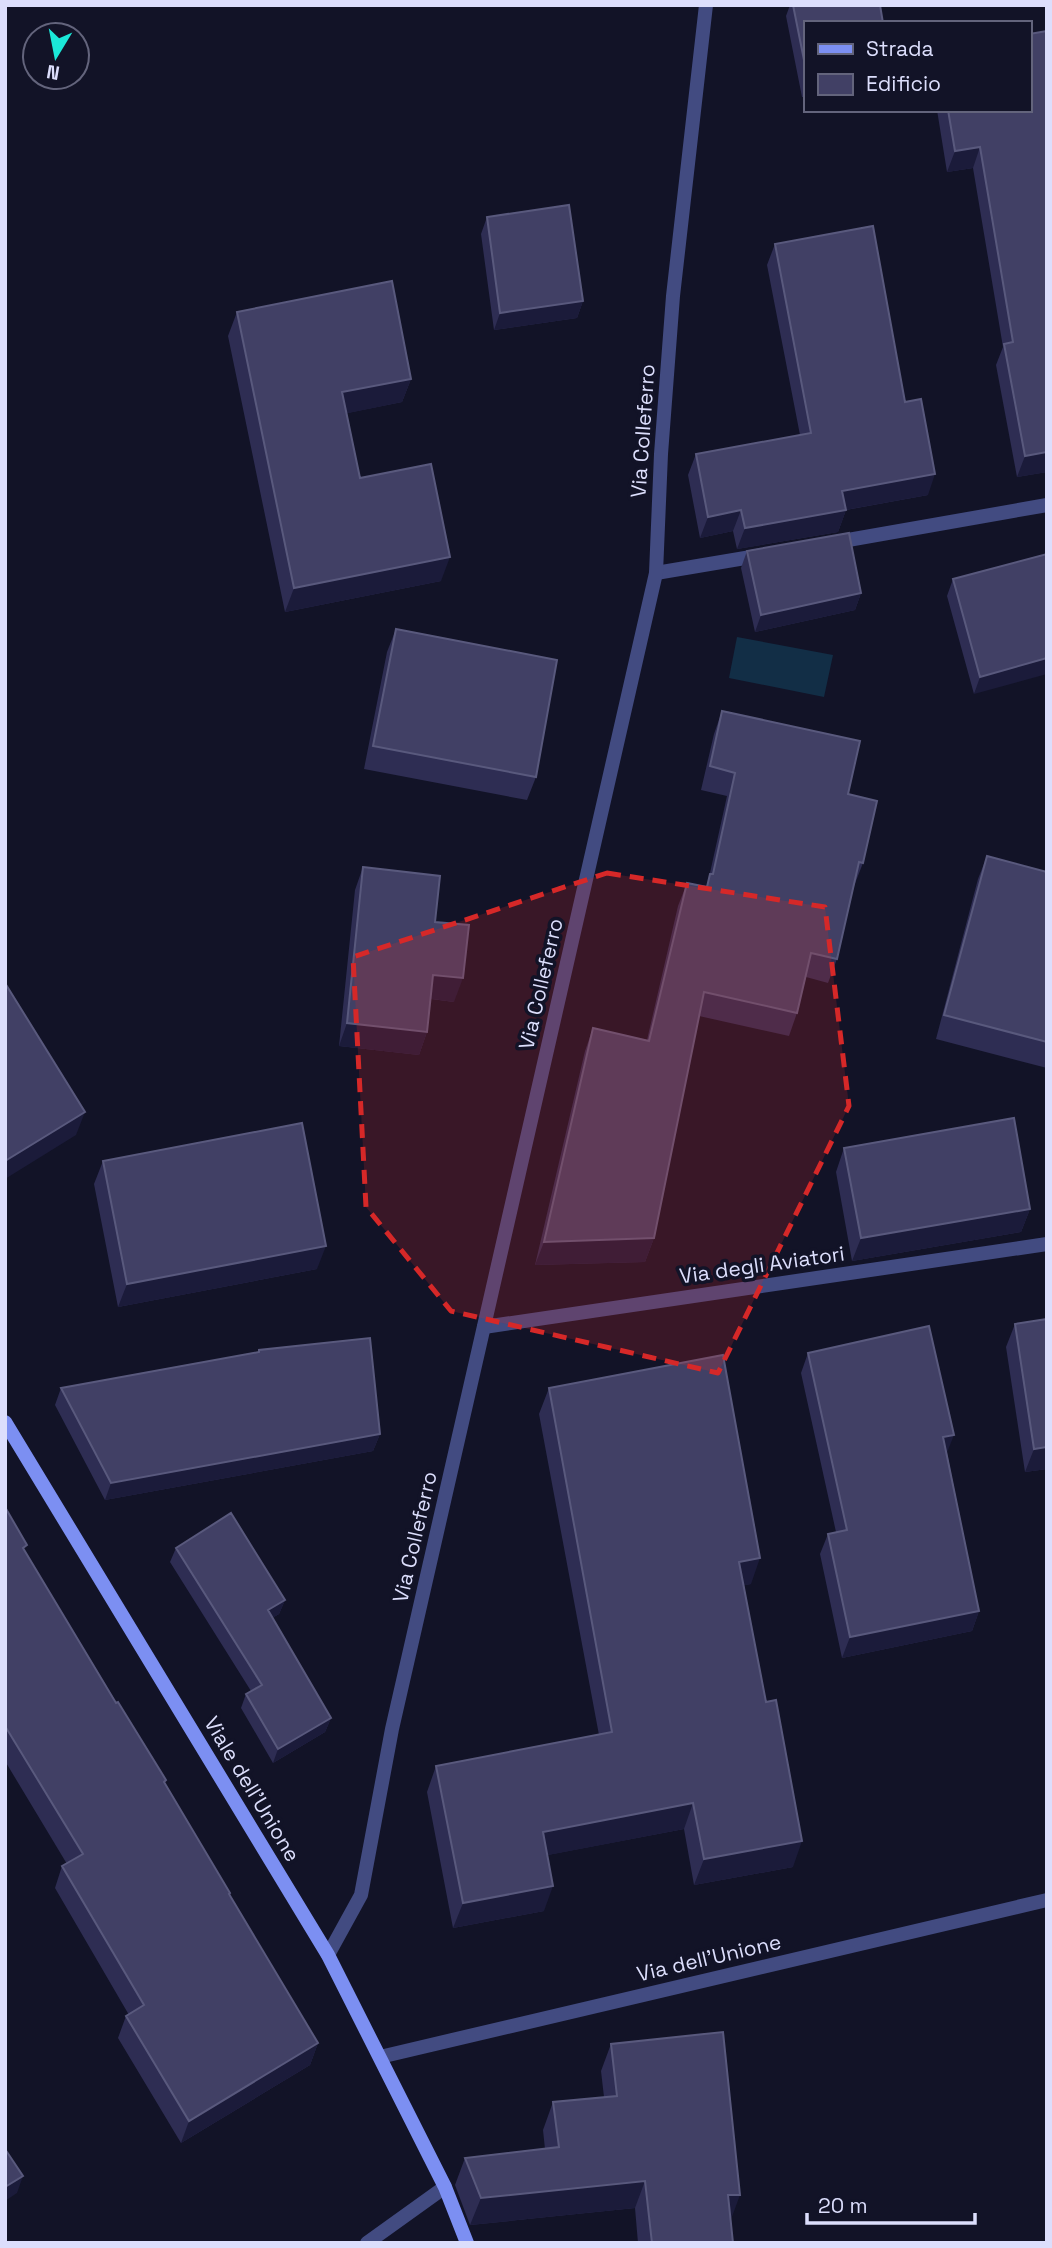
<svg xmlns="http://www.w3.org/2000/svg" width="1052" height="2248" font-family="'Space Grotesk',sans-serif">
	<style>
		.water { fill: #122e46 }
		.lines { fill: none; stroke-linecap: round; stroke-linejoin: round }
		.minor { stroke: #424b81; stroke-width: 14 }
		.tertiary { stroke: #424b81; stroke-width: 14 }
		.secondary { stroke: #7c8ff2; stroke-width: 14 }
		.wall { fill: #2e2d53 }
		.shaded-wall { fill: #1b1b3a }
		.building { fill: #414065; stroke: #59597d; stroke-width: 2 }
		.marked { fill: #d62828; fill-opacity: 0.2; stroke: #d62828; stroke-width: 5; stroke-dasharray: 14 9; stroke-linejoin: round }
		.labels { text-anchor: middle; stroke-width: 7; stroke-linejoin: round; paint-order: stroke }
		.street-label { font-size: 21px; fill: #dcdefc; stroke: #121327 }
	</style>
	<rect width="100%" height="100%" fill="#121327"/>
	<path class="water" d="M 737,637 L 833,655 L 824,697 L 729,678 Z"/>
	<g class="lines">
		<path class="minor" d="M 831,543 L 1047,505
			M 656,573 L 763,555
			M 484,1327 L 1047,1244
			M 380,2057 L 1047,1900
			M 367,2243 L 445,2187"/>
		<path class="tertiary" d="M 328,1955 L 361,1895 L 392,1729 L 656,573 L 661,454 L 673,296 L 706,5"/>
		<path class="secondary" d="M 5,1422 L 328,1955 L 445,2187 L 467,2243"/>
	</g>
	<path class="wall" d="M 790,5 L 880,5 L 805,23 L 805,97 L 802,97 L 786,16 Z
		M 1047,31 L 1047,472 L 1017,477 L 996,365 L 1003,347 L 973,168 L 947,172 L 937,110 L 1029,110 Z
		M 487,217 L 583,301 L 577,318 L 494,330 L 481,234 Z
		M 775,244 L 905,402 L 928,495 L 846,510 L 838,532 L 737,549 L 733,531 L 700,538 L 688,475 L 696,454 L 800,435 L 767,265 Z
		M 237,312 L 411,379 L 402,402 L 347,413 L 360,478 L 441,581 L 285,612 L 228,336 Z
		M 747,551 L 861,593 L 855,610 L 755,632 L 741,568 Z
		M 1047,554 L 974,694 L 947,596 L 953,579 Z
		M 396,629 L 536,777 L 527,800 L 364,769 L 387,652 Z
		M 722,711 L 848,794 L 863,863 L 854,886 L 837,959 L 828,983 L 806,977 L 797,1013 L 789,1036 L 699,1016 L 654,1238 L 645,1262 L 535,1265 L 585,1051 L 593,1028 L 647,1040 L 678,906 L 687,883 L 706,887 L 708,882 L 727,796 L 701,790 L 714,734 Z
		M 987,856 L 1047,872 L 1047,1068 L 936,1039 L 978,879 Z
		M 363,867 L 454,1002 L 431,999 L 427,1032 L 419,1055 L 339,1046 L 355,890 Z
		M 844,1148 L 1030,1209 L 1021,1232 L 852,1261 L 836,1172 Z
		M 103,1161 L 317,1269 L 118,1307 L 94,1184 Z
		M 1015,1324 L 1047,1469 L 1025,1472 L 1006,1347 Z
		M 259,1350 L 380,1434 L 373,1451 L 105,1500 L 55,1405 L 61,1388 L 258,1353 Z
		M 808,1353 L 947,1453 L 979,1611 L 972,1631 L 842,1658 L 820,1554 L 828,1534 L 836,1532 L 801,1373 Z
		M 549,1388 L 751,1584 L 744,1585 L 793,1867 L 694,1885 L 684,1829 L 547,1855 L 544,1911 L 453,1928 L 427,1792 L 436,1766 L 599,1735 L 539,1414 Z
		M 5,1507 L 25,1551 L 165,1783 L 230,1893 L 229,1895 L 318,2043 L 310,2065 L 181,2143 L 118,2038 L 126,2016 L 129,2015 L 55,1888 L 62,1866 L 67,1864 L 5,1761 Z
		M 176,1548 L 285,1600 L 279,1614 L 272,1618 L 331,1718 L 325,1732 L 273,1763 L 241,1708 L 246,1694 L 251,1691 L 170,1562 Z
		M 611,2044 L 731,2220 L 733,2243 L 638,2243 L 635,2208 L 470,2225 L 455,2185 L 465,2158 L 545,2149 L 543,2130 L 553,2102 L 604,2097 L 601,2071 Z"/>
	<path class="shaded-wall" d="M 980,147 L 973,168 L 947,172 L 955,151 Z
		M 583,301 L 577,318 L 494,330 L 500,313 Z
		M 411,379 L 402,402 L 334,416 L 342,392 Z
		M 1047,452 L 1047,472 L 1017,477 L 1025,456 Z
		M 935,474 L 928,495 L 834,512 L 842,491 Z
		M 741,510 L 733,531 L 700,538 L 708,517 Z
		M 846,510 L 838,532 L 737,549 L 745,528 Z
		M 450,557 L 441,581 L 285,612 L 294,588 Z
		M 861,593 L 855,610 L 755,632 L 761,615 Z
		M 1047,658 L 1047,674 L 974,694 L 980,677 Z
		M 433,975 L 463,978 L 454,1002 L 425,998 Z
		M 347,1023 L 427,1032 L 419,1055 L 339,1046 Z
		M 85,1112 L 76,1135 L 5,1179 L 5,1161 Z
		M 1030,1209 L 1021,1232 L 852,1261 L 861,1238 Z
		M 654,1238 L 645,1262 L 535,1265 L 544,1242 Z
		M 326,1246 L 317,1269 L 118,1307 L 127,1284 Z
		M 380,1434 L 373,1451 L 105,1500 L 111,1483 Z
		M 954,1435 L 946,1455 L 943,1437 Z
		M 1047,1447 L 1047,1469 L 1025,1472 L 1034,1449 Z
		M 760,1558 L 751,1584 L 730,1588 L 739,1562 Z
		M 285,1600 L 279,1614 L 262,1624 L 268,1610 Z
		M 979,1611 L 972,1631 L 842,1658 L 850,1637 Z
		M 331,1718 L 325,1732 L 273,1763 L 278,1749 Z
		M 693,1803 L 684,1829 L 533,1858 L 543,1832 Z
		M 802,1841 L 793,1867 L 694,1885 L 704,1859 Z
		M 553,1886 L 544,1911 L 453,1928 L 463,1903 Z
		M 318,2043 L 310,2065 L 181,2143 L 189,2121 Z
		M 23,2176 L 17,2193 L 5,2201 L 5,2187 Z
		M 645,2181 L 635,2208 L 470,2225 L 481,2198 Z
		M 728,2195 L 740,2195 L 730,2222 Z"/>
	<path class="building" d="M 793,5 L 880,5 L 883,23 L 805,23 L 805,65 Z
		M 1047,31 L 1047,452 L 1025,456 L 1004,344 L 1013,342 L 980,147 L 955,151 L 948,110 L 1029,110 L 1029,34 Z
		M 569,205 L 583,301 L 500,313 L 487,217 Z
		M 873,226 L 905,402 L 921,399 L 935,474 L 842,491 L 846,510 L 745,528 L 741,510 L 708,517 L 696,454 L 811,433 L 775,244 Z
		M 392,281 L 411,379 L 342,392 L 360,478 L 431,464 L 450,557 L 294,588 L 237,312 Z
		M 849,533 L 861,593 L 761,615 L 747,551 Z
		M 1047,554 L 1047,658 L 980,677 L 953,579 Z
		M 396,629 L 557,660 L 536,777 L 373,746 Z
		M 722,711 L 860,741 L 848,794 L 877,801 L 863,863 L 859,862 L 837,959 L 811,953 L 797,1013 L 704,992 L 654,1238 L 544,1242 L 593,1028 L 649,1041 L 687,883 L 707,887 L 710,874 L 713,874 L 735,773 L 710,766 Z
		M 987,856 L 1047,872 L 1047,1042 L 944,1015 Z
		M 363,867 L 440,876 L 435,922 L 469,925 L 463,978 L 433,975 L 427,1032 L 347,1023 Z
		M 5,983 L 85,1112 L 5,1161 Z
		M 1014,1118 L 1030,1209 L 861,1238 L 844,1148 Z
		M 302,1123 L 326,1246 L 127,1284 L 103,1161 Z
		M 1047,1319 L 1047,1447 L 1034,1449 L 1015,1324 Z
		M 929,1326 L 954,1435 L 943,1437 L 979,1611 L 850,1637 L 828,1534 L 847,1530 L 808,1353 Z
		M 370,1338 L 380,1434 L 111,1483 L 61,1388 L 259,1352 L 259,1350 Z
		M 723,1355 L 760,1558 L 739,1562 L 766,1702 L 776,1700 L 802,1841 L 704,1859 L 693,1803 L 543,1832 L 553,1886 L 463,1903 L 436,1766 L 612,1732 L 549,1388 Z
		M 5,1507 L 27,1545 L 23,1548 L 116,1703 L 118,1702 L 166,1780 L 164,1782 L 230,1893 L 229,1894 L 318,2043 L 189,2121 L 126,2016 L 144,2005 L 62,1866 L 83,1854 L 5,1726 Z
		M 231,1513 L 285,1600 L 268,1610 L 331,1718 L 278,1749 L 246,1694 L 262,1685 L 176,1548 Z
		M 723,2032 L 740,2195 L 728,2195 L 733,2243 L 652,2243 L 645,2181 L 481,2198 L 465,2158 L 559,2147 L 553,2102 L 617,2096 L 611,2044 Z
		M 5,2149 L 23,2176 L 5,2187 Z"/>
	<path class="marked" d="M 607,873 L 825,907 L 849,1106 L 718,1373 L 451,1311 L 366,1207 L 353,957 Z"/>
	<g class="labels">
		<g class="street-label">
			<text transform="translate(643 431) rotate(-86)" y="7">Via Colleferro</text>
			<text transform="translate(541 984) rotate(-77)" y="7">Via Colleferro</text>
			<text transform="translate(762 1265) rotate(-8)" y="7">Via degli Aviatori</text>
			<text transform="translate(415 1537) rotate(-77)" y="7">Via Colleferro</text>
			<text transform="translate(252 1789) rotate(59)" y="7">Viale dell'Unione</text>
			<text transform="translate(709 1958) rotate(-13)" y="7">Via dell'Unione</text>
		</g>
	</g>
	<rect width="1052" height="2248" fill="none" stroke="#dcdefc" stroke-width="14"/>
	<rect x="804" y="21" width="228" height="91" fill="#121327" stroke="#63647c" stroke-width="2"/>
	<rect x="818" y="44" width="35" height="10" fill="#7c8ff2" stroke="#63647c" stroke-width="2"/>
	<text x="866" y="56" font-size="21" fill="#dcdefc">Strada</text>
	<rect x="818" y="74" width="35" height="21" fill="#414065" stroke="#63647c" stroke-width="2"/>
	<text x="866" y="91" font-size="21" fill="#dcdefc">Edificio</text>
	<g transform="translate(56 56) rotate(190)"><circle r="33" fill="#121327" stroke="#63647c" stroke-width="2"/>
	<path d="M0-5L12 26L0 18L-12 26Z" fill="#1be8d8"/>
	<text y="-10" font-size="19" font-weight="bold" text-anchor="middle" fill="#dcdefc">N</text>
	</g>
	<path d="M807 2213v10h168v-10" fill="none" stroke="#dcdefc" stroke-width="3.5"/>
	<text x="818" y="2213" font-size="21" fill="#dcdefc" stroke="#121327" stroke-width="5" paint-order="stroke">20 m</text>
</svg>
